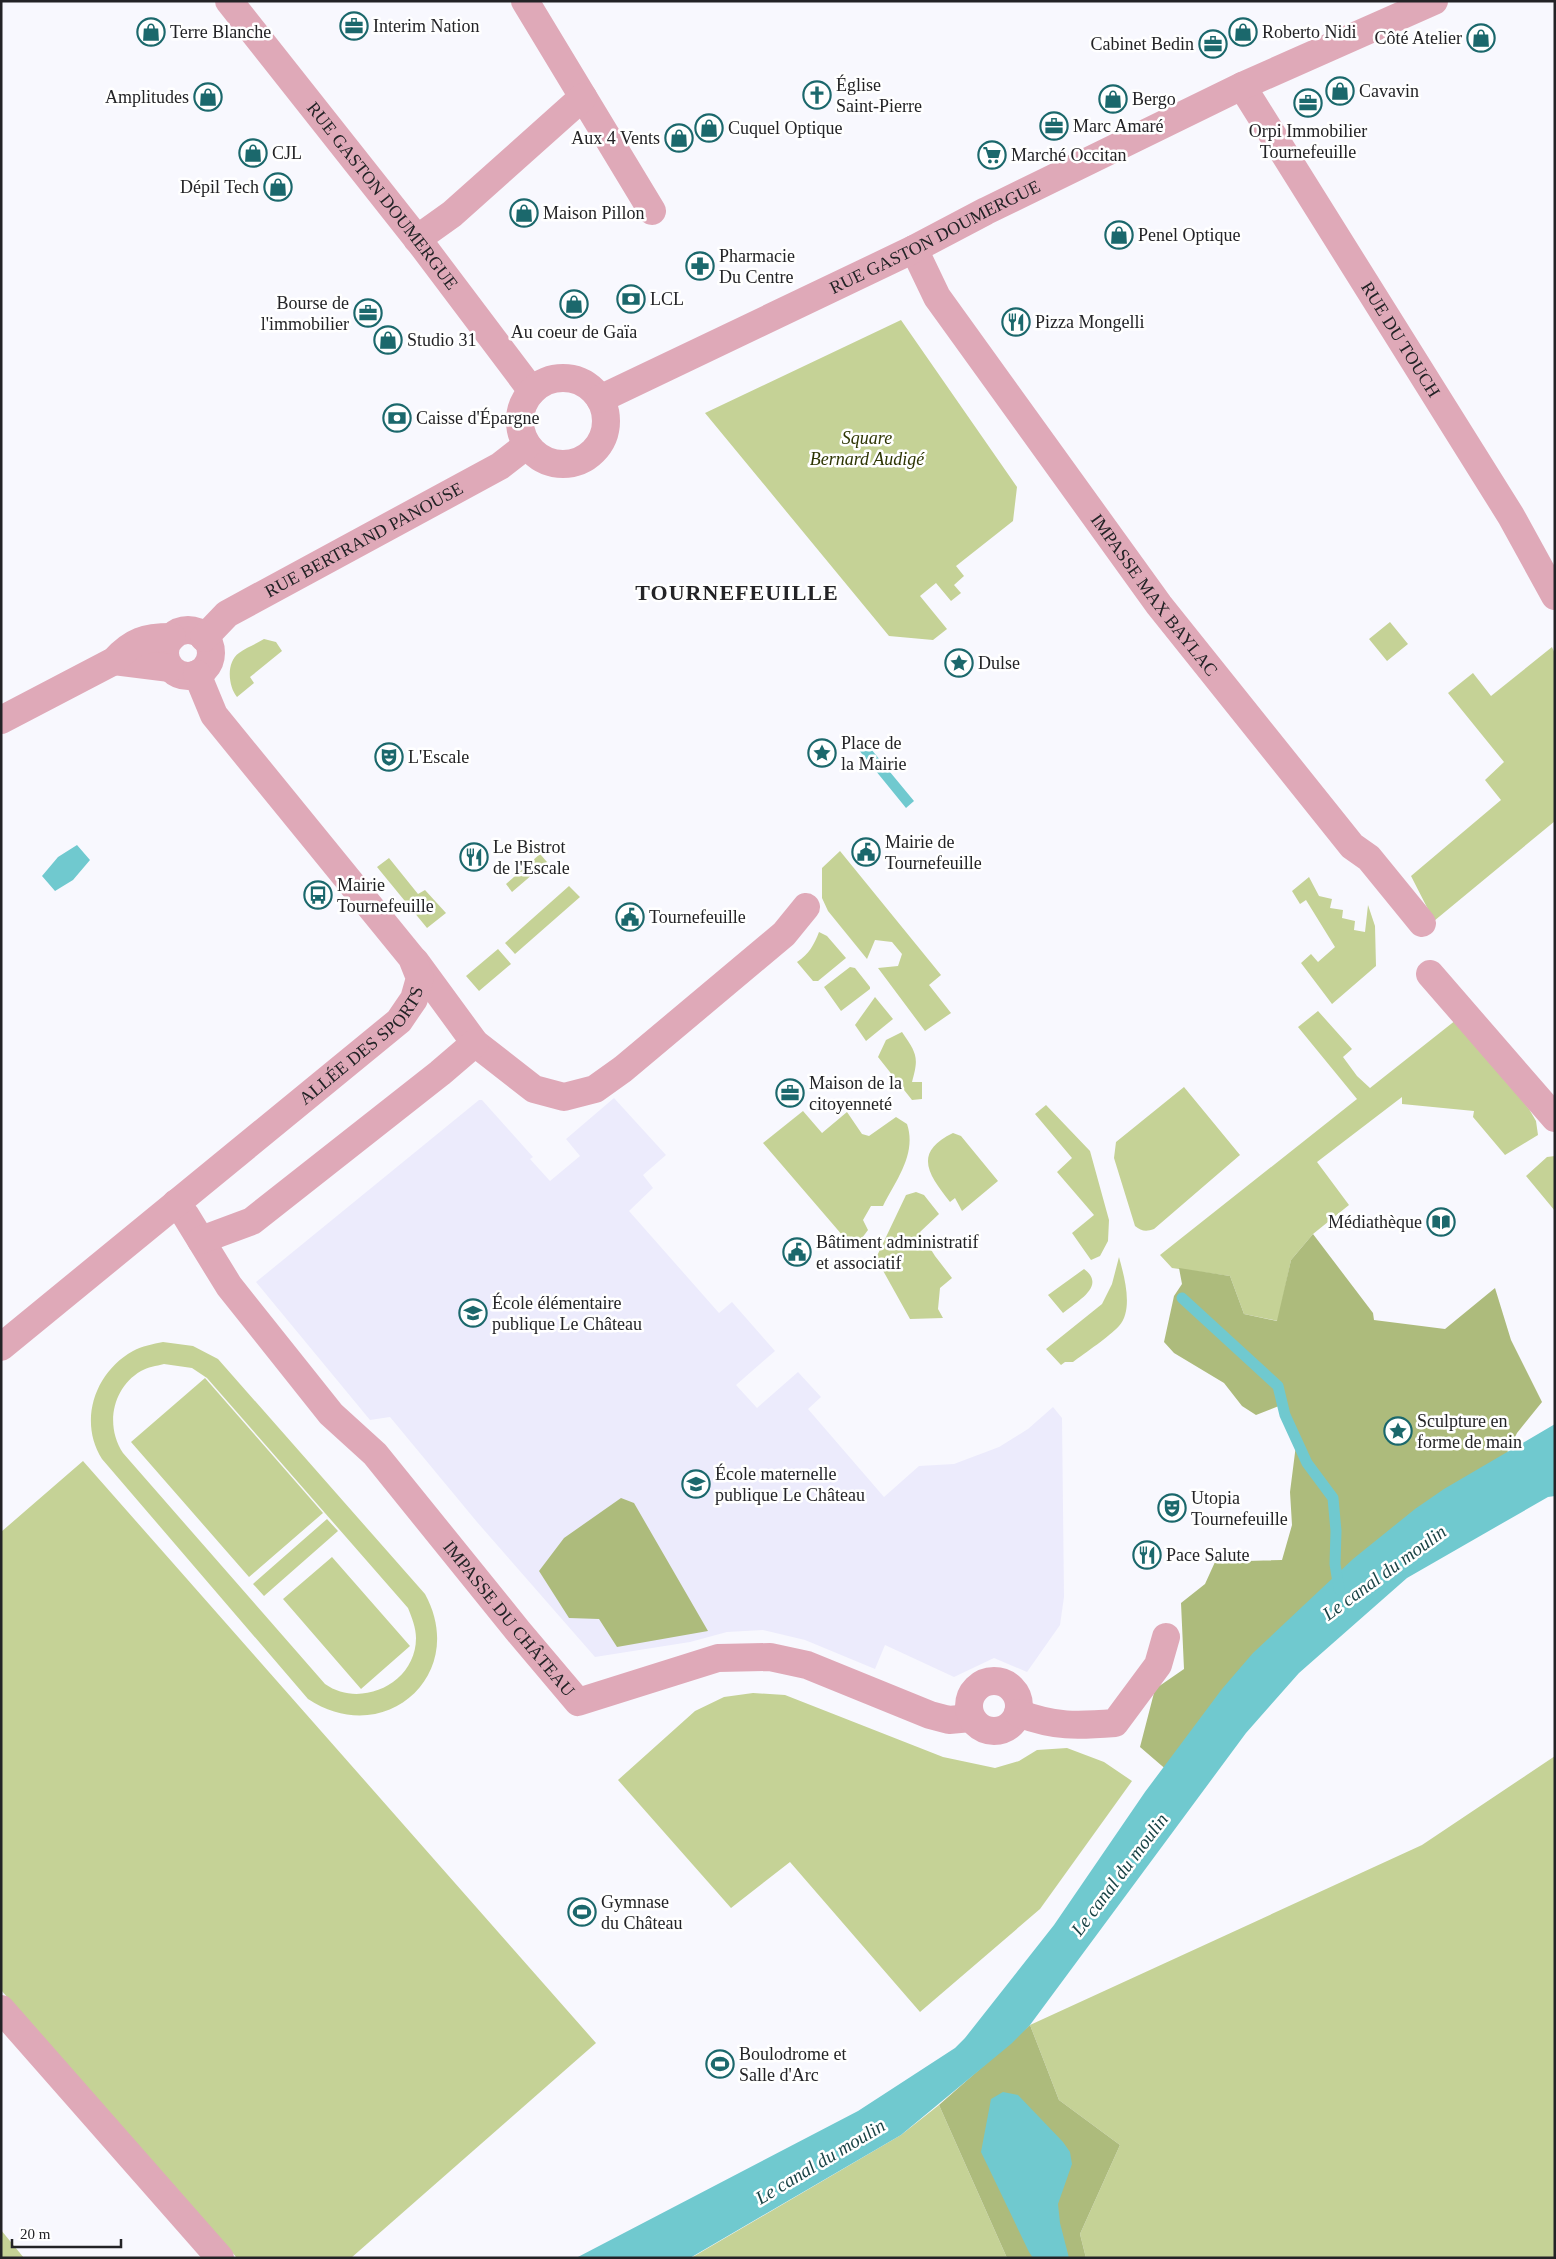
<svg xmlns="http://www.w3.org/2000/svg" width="1556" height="2259" font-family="'Times New Roman',serif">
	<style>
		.built { fill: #ecebfc }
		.green { fill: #c5d296; fill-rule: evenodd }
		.forest { fill: #adbb7c }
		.water { fill: #70c9cf }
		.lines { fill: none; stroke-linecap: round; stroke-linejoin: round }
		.stream { stroke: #70c9cf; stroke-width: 11 }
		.minor { stroke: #dfa9b8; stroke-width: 28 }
		.labels { text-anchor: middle; stroke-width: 5; stroke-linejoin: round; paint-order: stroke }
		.poi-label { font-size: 18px; fill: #232326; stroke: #fff; text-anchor: start }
		.street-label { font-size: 18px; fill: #232326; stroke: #fff }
		.park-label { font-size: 18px; font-style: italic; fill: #2d3503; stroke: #fff }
		.water-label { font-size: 19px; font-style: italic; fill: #194345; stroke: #fff }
		.district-label { font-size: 22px; font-weight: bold; letter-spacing: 1px; fill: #232326; stroke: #fff }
	</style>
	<rect width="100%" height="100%" fill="#f8f8fe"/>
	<path class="built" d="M 614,1098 L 666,1155 L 643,1175 L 653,1188 L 629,1211 L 719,1313 L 732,1302 L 775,1351 L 736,1385 L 757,1408 L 798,1372 L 821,1397 L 808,1409 L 884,1497 L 919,1466 L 954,1464 L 999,1447 L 1028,1429 L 1053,1407 L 1062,1418 L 1064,1597 L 1060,1625 L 1027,1672 L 994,1658 L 954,1677 L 885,1645 L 875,1669 L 805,1640 L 763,1630 L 727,1632 L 690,1642 L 595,1657 L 477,1522 L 390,1417 L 370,1420 L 256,1282 L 479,1100 L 482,1100 L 533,1157 L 530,1159 L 550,1181 L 580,1156 L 566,1139 Z"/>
	<path class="green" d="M 901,320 L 1017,487 L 1013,521 L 956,566 L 964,576 L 954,585 L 961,593 L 951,601 L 936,583 L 920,596 L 947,629 L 933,640 L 889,636 L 705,413 Z
		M 1390,622 L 1408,644 L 1387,661 L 1369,639 Z
		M 264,639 L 276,642 L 282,651 L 250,677 L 254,683 L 237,697 C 228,686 226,662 239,653 C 247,647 256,644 264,639 Z
		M 1552,647 L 1555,654 L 1555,821 L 1434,921 L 1411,876 L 1501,800 L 1485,780 L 1504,762 L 1448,693 L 1473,673 L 1491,696 Z
		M 840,851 L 941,975 L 929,985 L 951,1013 L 925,1031 L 878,968 L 898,966 L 902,954 L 892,942 L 875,940 L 867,959 L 828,911 L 822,898 L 822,868 Z
		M 540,854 L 547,862 L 512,892 L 506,884 Z
		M 389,858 L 418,894 L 425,890 L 446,913 L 427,928 L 377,867 Z
		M 1309,877 L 1319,896 L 1332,899 L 1330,908 L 1343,910 L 1342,918 L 1355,921 L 1354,930 L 1365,932 L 1368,905 L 1375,926 L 1376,966 L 1332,1004 L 1301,963 L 1311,954 L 1318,962 L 1335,947 L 1306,900 L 1300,904 L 1292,891 Z
		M 569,886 L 580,897 L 515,954 L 505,943 Z
		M 819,932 L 827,936 L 846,958 L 818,981 L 813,981 L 797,962 C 809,954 814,945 819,932 Z
		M 498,949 L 511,964 L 479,991 L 466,976 Z
		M 850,967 L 855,968 L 870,987 L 870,989 L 841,1011 L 824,987 Z
		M 875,997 L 893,1019 L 866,1041 L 855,1025 Z
		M 1318,1011 L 1352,1049 L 1343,1057 L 1357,1076 L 1370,1088 L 1456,1020 L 1529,1109 L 1536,1121 L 1538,1135 L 1505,1155 L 1473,1117 L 1474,1111 L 1402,1104 L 1402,1097 L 1317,1162 L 1349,1205 L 1313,1234 L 1291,1260 L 1278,1321 L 1244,1314 L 1230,1276 L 1172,1268 L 1160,1255 L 1357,1099 L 1298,1027 Z
		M 902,1032 C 917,1054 919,1057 912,1082 L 922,1082 L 922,1099 L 912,1100 L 878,1057 L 886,1040 Z
		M 1184,1087 L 1240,1155 L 1154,1229 C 1146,1232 1141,1231 1135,1226 L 1114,1158 L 1116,1142 Z
		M 1046,1105 L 1090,1151 L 1109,1220 L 1108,1241 L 1100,1256 L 1091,1260 L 1072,1233 L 1094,1215 L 1057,1172 L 1072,1158 L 1035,1114 Z
		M 803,1111 L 822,1133 L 847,1112 L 862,1134 L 869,1136 L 896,1117 L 907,1124 C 917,1154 896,1180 883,1206 L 871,1206 L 863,1220 L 868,1230 L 853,1250 L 843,1236 L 763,1143 Z
		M 953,1133 L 961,1136 L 998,1181 L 962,1211 L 955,1198 L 950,1202 C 929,1175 912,1153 953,1133 Z
		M 1555,1156 L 1555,1211 L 1526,1176 L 1547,1157 Z
		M 916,1192 L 924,1195 L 939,1214 L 920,1232 L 935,1256 L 952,1278 L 940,1288 L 938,1309 L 943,1318 L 910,1319 L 876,1258 L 906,1195 Z
		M 1119,1257 C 1124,1276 1134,1309 1119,1326 C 1110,1336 1085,1353 1073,1362 L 1065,1362 L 1061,1365 L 1046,1349 L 1102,1304 L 1112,1284 Z
		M 1084,1269 C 1107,1286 1077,1301 1063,1313 L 1048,1295 Z
		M 163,1342 L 193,1346 L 218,1359 L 425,1594 C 469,1674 385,1750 308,1699 L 102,1459 C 78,1421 95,1372 133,1351 C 142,1346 153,1344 163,1342 ZM 164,1364 L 192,1368 L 207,1378 L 408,1608 C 412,1618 416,1628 416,1638 C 416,1684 360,1709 325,1684 L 123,1453 C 105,1426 112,1388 141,1371 C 148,1367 156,1366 164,1364 Z
		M 205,1378 L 323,1513 L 249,1577 L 131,1442 Z
		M 83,1461 L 596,2043 L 351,2258 L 237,2258 L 1,1990 L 1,1532 Z
		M 327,1519 L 338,1531 L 264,1596 L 253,1584 Z
		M 332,1557 L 410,1646 L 361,1689 L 283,1599 Z
		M 753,1693 L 785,1695 L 943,1757 L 995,1768 L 1019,1761 L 1037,1750 L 1067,1748 L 1104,1762 L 1132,1781 L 1040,1909 L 920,2012 L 790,1862 L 731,1908 L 618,1780 L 695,1711 L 724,1697 Z
		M 1555,1756 L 1555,2258 L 1086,2258 L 1080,2234 L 1120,2145 L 1059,2100 L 1030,2025 L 1422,1845 Z
		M 939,2105 L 1007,2258 L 691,2258 L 901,2135 Z
		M 1,2230 L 24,2258 L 1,2258 Z"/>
	<path class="forest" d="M 1313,1234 L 1373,1313 L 1374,1320 L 1445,1329 L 1495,1288 L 1511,1340 L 1542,1402 L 1517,1433 L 1499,1469 L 1176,1778 L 1140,1747 L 1155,1689 L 1184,1669 L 1181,1603 L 1205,1584 L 1215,1562 L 1282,1560 L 1292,1525 L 1290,1492 L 1297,1437 L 1284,1404 L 1256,1415 L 1242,1406 L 1224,1383 L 1174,1353 L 1164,1342 L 1174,1296 L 1182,1284 L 1179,1268 L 1230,1276 L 1244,1314 L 1277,1321 L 1291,1260 Z
		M 621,1498 L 634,1503 L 708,1631 L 617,1647 L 599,1619 L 569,1618 L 539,1571 L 564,1538 Z
		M 1030,2025 L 1059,2100 L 1120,2145 L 1080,2234 L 1086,2258 L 1007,2258 L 939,2105 Z"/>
	<path class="water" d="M 866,743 L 914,801 L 906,808 L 858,749 Z
		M 77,845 L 90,860 L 73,880 L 55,891 L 42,876 L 58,857 Z
		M 1555,1424 L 1555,1496 L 1548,1497 L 1407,1578 L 1299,1673 L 1246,1733 L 1030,2025 L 1011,2044 L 901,2135 L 690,2258 L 576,2258 L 858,2111 L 955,2048 L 965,2038 L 1054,1925 L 1145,1792 L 1222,1689 L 1253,1653 L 1353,1559 L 1415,1509 L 1444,1489 Z
		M 1003,2092 L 1018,2095 L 1063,2142 L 1070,2152 L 1072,2164 L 1058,2204 L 1060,2223 L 1069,2258 L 1033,2258 L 1029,2252 L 981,2152 L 991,2099 Z"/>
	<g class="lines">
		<path class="stream" d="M 1182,1298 L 1278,1386 L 1285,1415 L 1307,1463 L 1333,1498 L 1336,1531 L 1335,1564 L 1339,1589"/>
		<g class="minor">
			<path id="s1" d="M 229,1 L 422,245 L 532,391"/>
			<path d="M 525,1 L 652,211"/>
			<path id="s2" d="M 1242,86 L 1511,516 L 1555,596"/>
			<path d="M 417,239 L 452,214 L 583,97"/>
			<path id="s3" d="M 914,249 L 937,297 L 1159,605 L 1352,846 L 1369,858 L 1422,923"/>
			<circle cx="563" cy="421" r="43"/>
			<path id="s4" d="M 600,399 L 914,249 L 986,211 L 1242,86 L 1434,1"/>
			<circle cx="188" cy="653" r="23"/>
			<path id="s5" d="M 204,638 L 227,614 L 500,466 L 527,445"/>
			<path d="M 114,661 L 170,668"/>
			<path d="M 1,720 L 114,661 C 132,641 145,637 172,637"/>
			<path d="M 415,961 L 475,1043 L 534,1089 L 564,1097 L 595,1089 L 623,1069 L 784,934 L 806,907"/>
			<path d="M 1430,974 L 1555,1118"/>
			<path id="s6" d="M 176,1203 L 186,1216 L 229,1286 L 331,1414 L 375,1454 L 518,1631 L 578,1702 L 718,1658 L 770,1657 L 807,1665 L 930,1715 L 949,1720 L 971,1718"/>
			<path d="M 201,1240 L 252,1221 L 440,1073 L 475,1043"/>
			<path id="s7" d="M 1,1347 L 399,1021 L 414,999 L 420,978 L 412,958 L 214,715 L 197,674"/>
			<circle cx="994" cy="1706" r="25"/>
			<path d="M 1018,1713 C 1055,1727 1077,1726 1115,1723 L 1158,1665 L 1166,1637"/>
			<path d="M 1,2009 L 220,2258"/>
		</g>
	</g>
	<defs>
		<g id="office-ring" transform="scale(1.4375)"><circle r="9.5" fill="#fff" stroke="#1b686c" stroke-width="1.5"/><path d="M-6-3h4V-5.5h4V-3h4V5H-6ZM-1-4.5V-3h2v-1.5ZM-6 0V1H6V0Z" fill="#1b686c"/></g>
		<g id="shop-ring" transform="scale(1.4375)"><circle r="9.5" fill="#fff" stroke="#1b686c" stroke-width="1.5"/><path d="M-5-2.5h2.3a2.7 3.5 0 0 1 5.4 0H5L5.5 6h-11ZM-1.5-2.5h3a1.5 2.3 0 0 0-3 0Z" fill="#1b686c"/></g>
		<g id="church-ring" transform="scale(1.4375)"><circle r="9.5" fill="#fff" stroke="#1b686c" stroke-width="1.5"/><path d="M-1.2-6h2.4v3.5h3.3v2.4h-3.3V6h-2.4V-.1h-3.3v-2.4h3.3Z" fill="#1b686c"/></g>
		<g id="supermarket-ring" transform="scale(1.4375)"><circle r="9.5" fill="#fff" stroke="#1b686c" stroke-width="1.5"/><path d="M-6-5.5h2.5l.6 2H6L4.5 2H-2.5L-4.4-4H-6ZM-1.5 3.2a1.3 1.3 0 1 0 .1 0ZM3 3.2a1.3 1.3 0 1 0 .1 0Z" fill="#1b686c"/></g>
		<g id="pharmacy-ring" transform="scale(1.4375)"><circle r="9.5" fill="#fff" stroke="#1b686c" stroke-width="1.5"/><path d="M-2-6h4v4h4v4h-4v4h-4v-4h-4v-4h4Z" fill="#1b686c"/></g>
		<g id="bank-ring" transform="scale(1.4375)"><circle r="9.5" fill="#fff" stroke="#1b686c" stroke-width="1.5"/><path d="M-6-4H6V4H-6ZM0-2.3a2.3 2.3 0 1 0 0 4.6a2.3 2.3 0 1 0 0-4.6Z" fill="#1b686c"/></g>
		<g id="restaurant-ring" transform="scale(1.4375)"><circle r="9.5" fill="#fff" stroke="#1b686c" stroke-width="1.5"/><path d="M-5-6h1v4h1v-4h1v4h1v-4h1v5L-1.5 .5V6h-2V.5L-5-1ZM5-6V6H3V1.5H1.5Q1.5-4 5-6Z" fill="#1b686c"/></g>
		<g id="sight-ring" transform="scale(1.4375)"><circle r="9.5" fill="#fff" stroke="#1b686c" stroke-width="1.5"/><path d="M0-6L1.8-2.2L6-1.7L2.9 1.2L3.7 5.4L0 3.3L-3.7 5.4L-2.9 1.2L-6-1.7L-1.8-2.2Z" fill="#1b686c"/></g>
		<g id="theatre-ring" transform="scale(1.4375)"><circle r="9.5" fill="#fff" stroke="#1b686c" stroke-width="1.5"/><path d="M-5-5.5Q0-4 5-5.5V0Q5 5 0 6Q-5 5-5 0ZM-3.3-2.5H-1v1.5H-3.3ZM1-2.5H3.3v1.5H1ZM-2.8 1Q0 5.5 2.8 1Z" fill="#1b686c"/></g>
		<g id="civic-ring" transform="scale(1.4375)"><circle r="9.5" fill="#fff" stroke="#1b686c" stroke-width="1.5"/><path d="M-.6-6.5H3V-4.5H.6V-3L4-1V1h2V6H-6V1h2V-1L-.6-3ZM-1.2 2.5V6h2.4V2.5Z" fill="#1b686c"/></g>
		<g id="bus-ring" transform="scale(1.4375)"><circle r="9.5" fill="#fff" stroke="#1b686c" stroke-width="1.5"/><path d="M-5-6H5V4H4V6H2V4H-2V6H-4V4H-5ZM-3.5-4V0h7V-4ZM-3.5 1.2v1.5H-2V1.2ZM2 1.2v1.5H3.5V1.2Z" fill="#1b686c"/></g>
		<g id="library-ring" transform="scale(1.4375)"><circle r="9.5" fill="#fff" stroke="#1b686c" stroke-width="1.5"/><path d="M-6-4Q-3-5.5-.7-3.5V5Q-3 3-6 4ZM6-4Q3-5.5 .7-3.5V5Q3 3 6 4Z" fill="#1b686c"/></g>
		<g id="school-ring" transform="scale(1.4375)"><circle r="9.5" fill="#fff" stroke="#1b686c" stroke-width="1.5"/><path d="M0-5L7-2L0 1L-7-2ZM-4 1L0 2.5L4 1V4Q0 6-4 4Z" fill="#1b686c"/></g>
		<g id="stadium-ring" transform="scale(1.4375)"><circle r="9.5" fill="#fff" stroke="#1b686c" stroke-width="1.5"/><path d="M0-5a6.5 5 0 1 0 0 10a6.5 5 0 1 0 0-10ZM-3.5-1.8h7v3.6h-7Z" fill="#1b686c"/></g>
	</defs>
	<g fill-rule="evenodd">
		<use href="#office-ring" x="354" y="26"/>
		<use href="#shop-ring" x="151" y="32"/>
		<use href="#shop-ring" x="1243" y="32"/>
		<use href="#shop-ring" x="1481" y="38"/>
		<use href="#office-ring" x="1213" y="44"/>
		<use href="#shop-ring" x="1340" y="91"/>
		<use href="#church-ring" x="817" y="95"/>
		<use href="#shop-ring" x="208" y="97"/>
		<use href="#shop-ring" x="1113" y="99"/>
		<use href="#office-ring" x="1308" y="103"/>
		<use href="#office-ring" x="1054" y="126"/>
		<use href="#shop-ring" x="709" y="128"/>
		<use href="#shop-ring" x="679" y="138"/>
		<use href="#shop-ring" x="253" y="153"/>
		<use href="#supermarket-ring" x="992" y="155"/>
		<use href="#shop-ring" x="278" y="187"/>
		<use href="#shop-ring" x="524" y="213"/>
		<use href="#shop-ring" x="1119" y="235"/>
		<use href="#pharmacy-ring" x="700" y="266"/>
		<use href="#bank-ring" x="631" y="299"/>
		<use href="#shop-ring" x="574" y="304"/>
		<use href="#office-ring" x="368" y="313"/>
		<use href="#restaurant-ring" x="1016" y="322"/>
		<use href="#shop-ring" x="388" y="340"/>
		<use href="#bank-ring" x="397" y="418"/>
		<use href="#sight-ring" x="959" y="663"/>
		<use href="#sight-ring" x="822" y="753"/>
		<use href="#theatre-ring" x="389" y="757"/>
		<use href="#civic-ring" x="866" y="852"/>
		<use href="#restaurant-ring" x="474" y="857"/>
		<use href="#bus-ring" x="318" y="895"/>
		<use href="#civic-ring" x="630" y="917"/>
		<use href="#office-ring" x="790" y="1093"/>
		<use href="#library-ring" x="1441" y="1222"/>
		<use href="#civic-ring" x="797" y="1252"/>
		<use href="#school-ring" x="473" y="1313"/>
		<use href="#sight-ring" x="1398" y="1431"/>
		<use href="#school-ring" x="696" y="1484"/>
		<use href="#theatre-ring" x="1172" y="1508"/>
		<use href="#restaurant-ring" x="1147" y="1555"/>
		<use href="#stadium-ring" x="582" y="1912"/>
		<use href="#stadium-ring" x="720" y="2064"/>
	</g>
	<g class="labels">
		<g class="poi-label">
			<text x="373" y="32">Interim Nation</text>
			<text x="170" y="38">Terre Blanche</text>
			<text x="1262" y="38">Roberto Nidi</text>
			<text x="1462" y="44" text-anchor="end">Côté Atelier</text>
			<text x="1194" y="50" text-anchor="end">Cabinet Bedin</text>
			<text x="836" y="91">Église<tspan x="836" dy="21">Saint-Pierre</tspan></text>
			<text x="1359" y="97">Cavavin</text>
			<text x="189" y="103" text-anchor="end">Amplitudes</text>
			<text x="1132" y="105">Bergo</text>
			<text x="1073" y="132">Marc Amaré</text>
			<text x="728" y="134">Cuquel Optique</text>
			<text x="1308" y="137" text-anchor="middle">Orpi Immobilier<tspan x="1308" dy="21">Tournefeuille</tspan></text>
			<text x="660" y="144" text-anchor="end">Aux 4 Vents</text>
			<text x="272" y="159">CJL</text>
			<text x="1011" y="161">Marché Occitan</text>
			<text x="259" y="193" text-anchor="end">Dépil Tech</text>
			<text x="543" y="219">Maison Pillon</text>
			<text x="1138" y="241">Penel Optique</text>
			<text x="719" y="262">Pharmacie<tspan x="719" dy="21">Du Centre</tspan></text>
			<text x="650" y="305">LCL</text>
			<text x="349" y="309" text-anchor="end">Bourse de<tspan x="349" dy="21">l'immobilier</tspan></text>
			<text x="1035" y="328">Pizza Mongelli</text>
			<text x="574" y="338" text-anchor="middle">Au coeur de Gaïa</text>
			<text x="407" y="346">Studio 31</text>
			<text x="416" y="424">Caisse d'Épargne</text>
			<text x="978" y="669">Dulse</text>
			<text x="841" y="749">Place de<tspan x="841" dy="21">la Mairie</tspan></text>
			<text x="408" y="763">L'Escale</text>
			<text x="885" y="848">Mairie de<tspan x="885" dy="21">Tournefeuille</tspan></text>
			<text x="493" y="853">Le Bistrot<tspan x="493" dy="21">de l'Escale</tspan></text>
			<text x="337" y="891">Mairie<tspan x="337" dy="21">Tournefeuille</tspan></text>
			<text x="649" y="923">Tournefeuille</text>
			<text x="809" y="1089">Maison de la<tspan x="809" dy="21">citoyenneté</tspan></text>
			<text x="1422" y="1228" text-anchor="end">Médiathèque</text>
			<text x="816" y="1248">Bâtiment administratif<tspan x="816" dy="21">et associatif</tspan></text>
			<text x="492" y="1309">École élémentaire<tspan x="492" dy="21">publique Le Château</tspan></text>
			<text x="1417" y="1427">Sculpture en<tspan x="1417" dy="21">forme de main</tspan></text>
			<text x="715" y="1480">École maternelle<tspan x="715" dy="21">publique Le Château</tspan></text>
			<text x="1191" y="1504">Utopia<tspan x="1191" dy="21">Tournefeuille</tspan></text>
			<text x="1166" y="1561">Pace Salute</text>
			<text x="601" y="1908">Gymnase<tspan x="601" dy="21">du Château</tspan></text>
			<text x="739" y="2060">Boulodrome et<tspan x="739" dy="21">Salle d'Arc</tspan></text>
		</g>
		<g class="street-label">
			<text dy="6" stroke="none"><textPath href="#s1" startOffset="248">RUE GASTON DOUMERGUE</textPath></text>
			<text dy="6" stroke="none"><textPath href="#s4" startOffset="372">RUE GASTON DOUMERGUE</textPath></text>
			<text dy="6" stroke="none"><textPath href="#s2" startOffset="299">RUE DU TOUCH</textPath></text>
			<text dy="6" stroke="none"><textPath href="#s5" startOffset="189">RUE BERTRAND PANOUSE</textPath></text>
			<text dy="6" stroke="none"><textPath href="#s3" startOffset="422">IMPASSE MAX BAYLAC</textPath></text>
			<text dy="6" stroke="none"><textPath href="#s7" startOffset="471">ALLÉE DES SPORTS</textPath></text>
			<text dy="6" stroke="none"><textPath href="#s6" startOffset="534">IMPASSE DU CHÂTEAU</textPath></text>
		</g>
		<g class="park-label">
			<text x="867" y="444">Square<tspan x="867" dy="21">Bernard Audigé</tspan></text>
		</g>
		<g class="water-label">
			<text transform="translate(1384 1572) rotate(-36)" y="7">Le canal du moulin</text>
			<text transform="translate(1119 1874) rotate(-53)" y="7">Le canal du moulin</text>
			<text transform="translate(820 2161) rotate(-31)" y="7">Le canal du moulin</text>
		</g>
		<g class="district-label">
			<text x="737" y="600">TOURNEFEUILLE</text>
		</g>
	</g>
	<rect width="1556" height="2259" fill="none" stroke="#232326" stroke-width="5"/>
	<path d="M12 2239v8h109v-8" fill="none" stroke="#232326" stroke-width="2.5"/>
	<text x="20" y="2239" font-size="15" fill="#232326" stroke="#ffffff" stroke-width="4" paint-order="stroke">20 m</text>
</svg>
